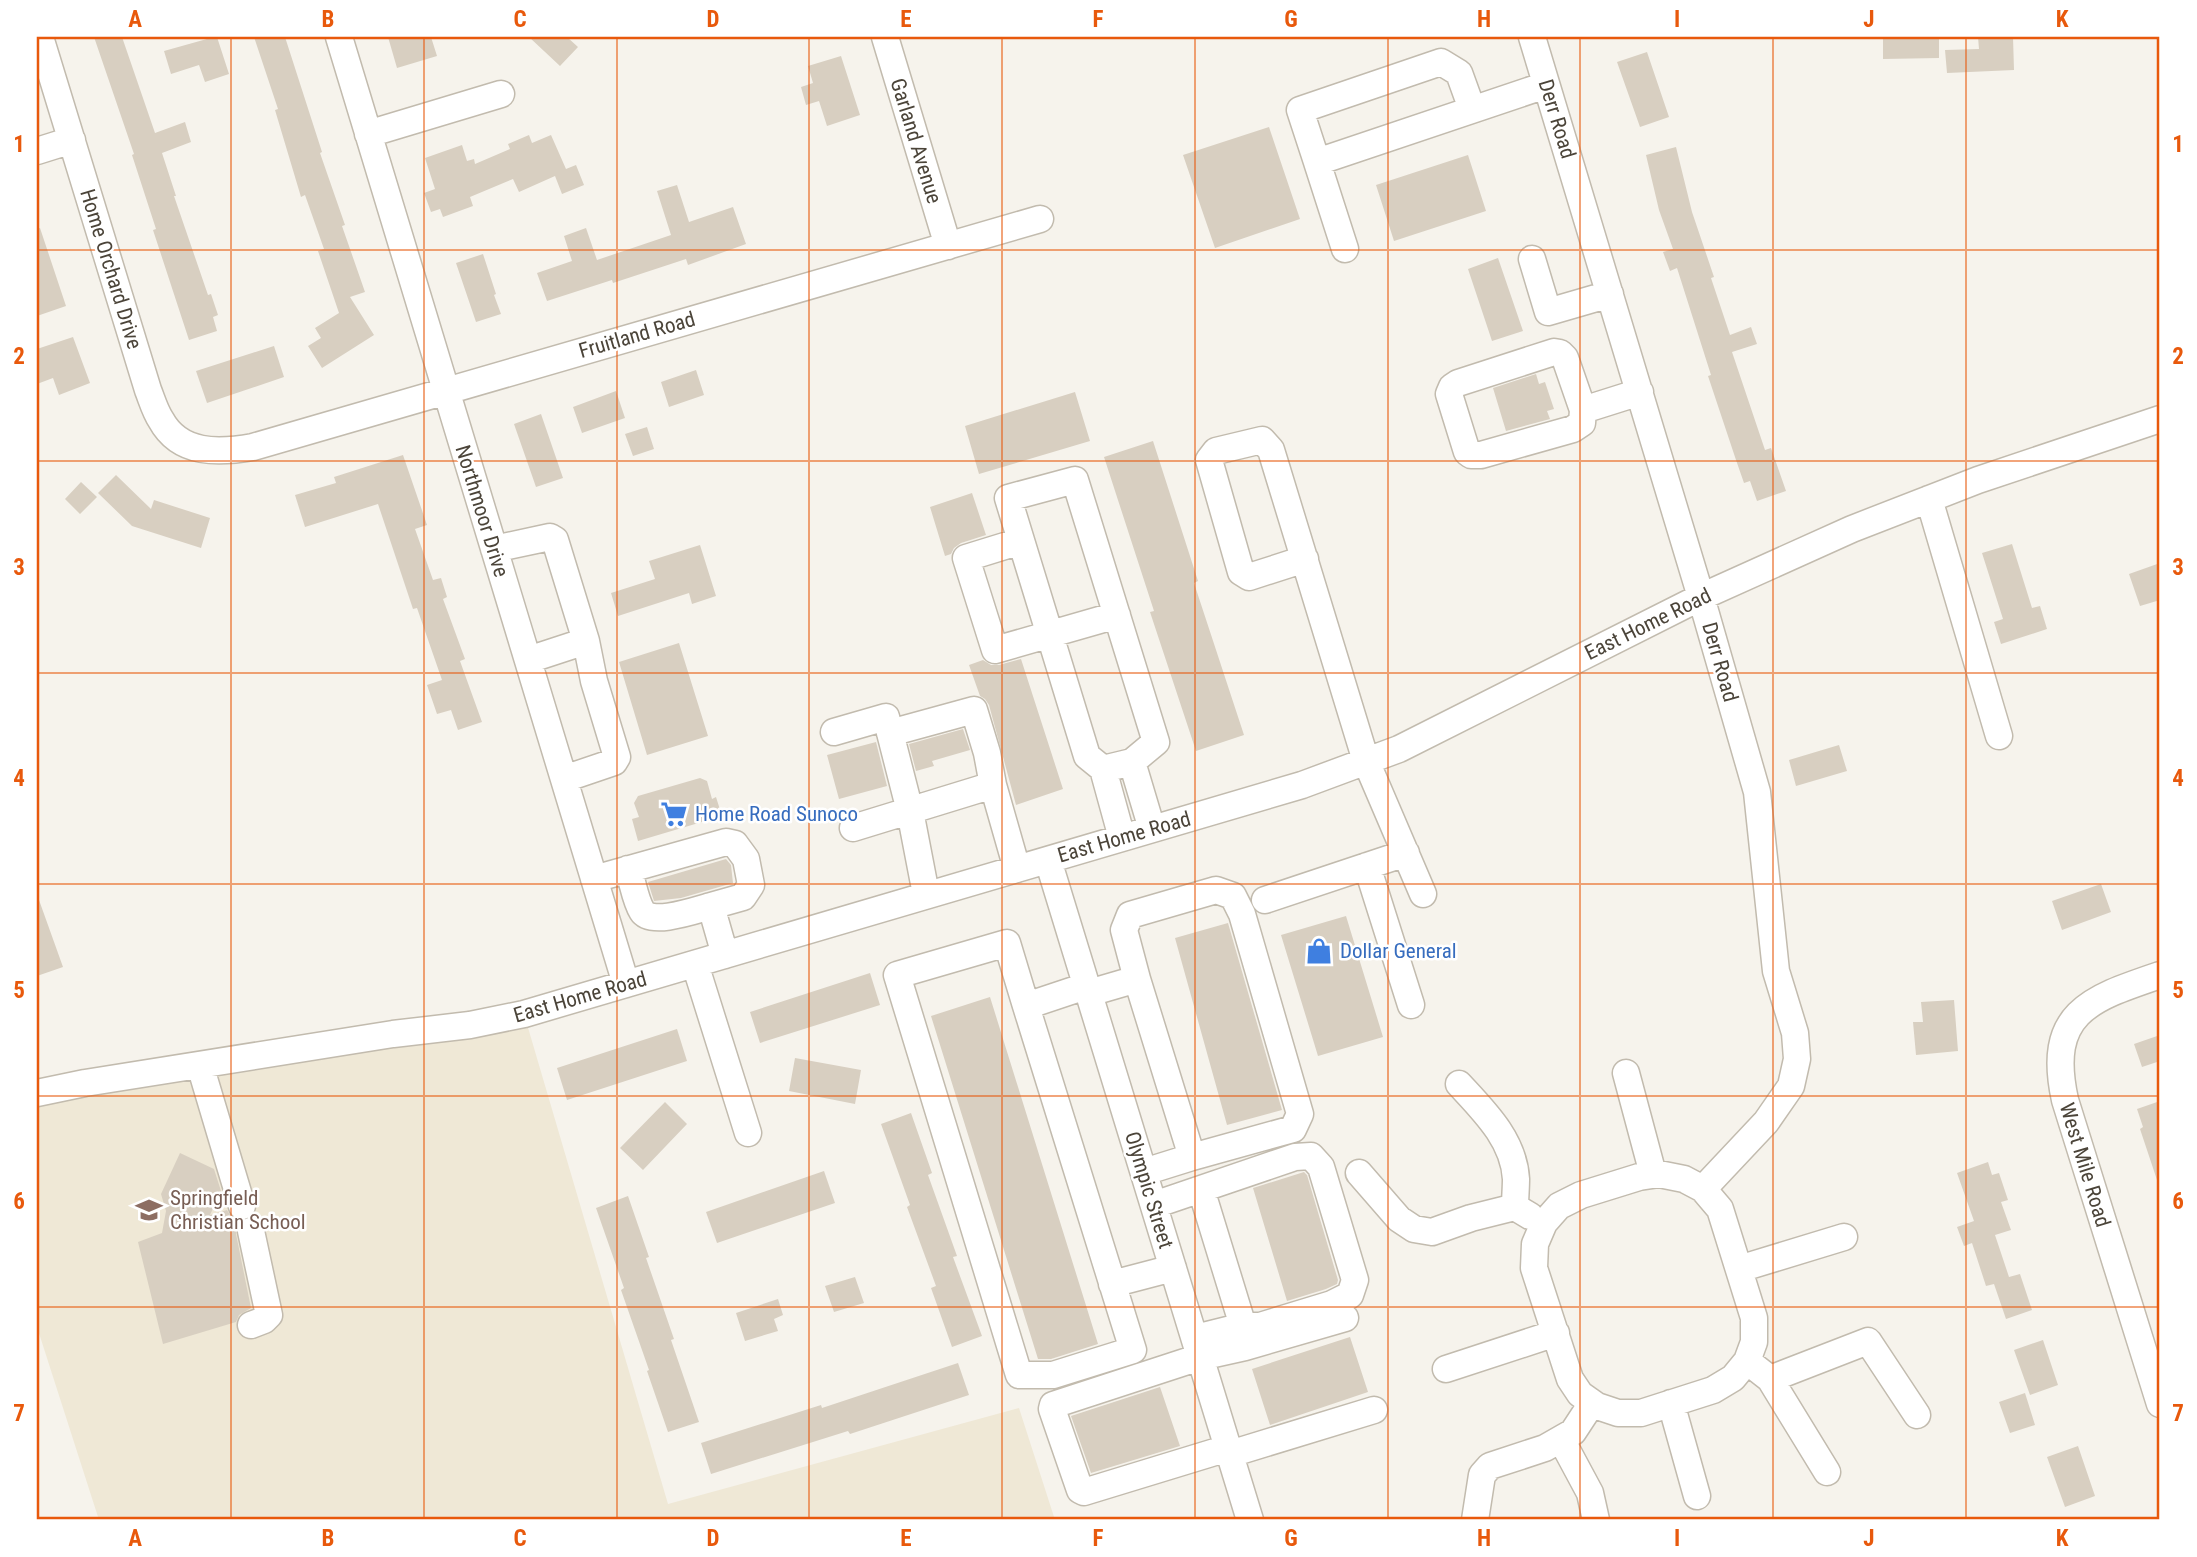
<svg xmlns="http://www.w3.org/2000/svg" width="2197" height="1557" font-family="'Roboto Condensed',sans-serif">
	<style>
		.education { fill: #efe8d6 }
		.building { fill: #d8cfc1 }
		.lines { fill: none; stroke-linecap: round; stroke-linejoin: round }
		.minor-casing { stroke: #c2bbae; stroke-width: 29 }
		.minor { stroke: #fff; stroke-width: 26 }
		.grid { fill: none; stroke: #e8590c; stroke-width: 2; stroke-opacity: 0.55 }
		.labels { text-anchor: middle; stroke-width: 5; stroke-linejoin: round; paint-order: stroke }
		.street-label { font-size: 21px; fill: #4b4439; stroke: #fff }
		.shop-label { font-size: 21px; fill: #366cbe; stroke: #fff; text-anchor: start }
		.education-label { font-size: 21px; fill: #785e54; stroke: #fff; text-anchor: start }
		.neatline { fill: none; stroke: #e8590c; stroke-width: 2.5 }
		.grid-label { font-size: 23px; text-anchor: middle; font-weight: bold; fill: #e8590c }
	</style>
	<rect width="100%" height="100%" fill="#f6f3ec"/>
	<path class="education" d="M 524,1014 L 668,1504 L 1019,1408 L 1055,1520 L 99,1520 L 37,1327 L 37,1093 Z"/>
	<path class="building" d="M 94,37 L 122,37 L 155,133 L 185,122 L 191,142 L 162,153 L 176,196 L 174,196 L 208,295 L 211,294 L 218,315 L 213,317 L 217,331 L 189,340 L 153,230 L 156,229 L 132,155 L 134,154 Z
		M 214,37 L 217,37 L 229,74 L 205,82 L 199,65 L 171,74 L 164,51 Z
		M 254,37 L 285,37 L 322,152 L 320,153 L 345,225 L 342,226 L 365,292 L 350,297 L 374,335 L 322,368 L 308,346 L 321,338 L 315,328 L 339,313 L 318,251 L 324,249 L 305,195 L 301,197 L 275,110 L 278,109 Z
		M 388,37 L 431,37 L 437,56 L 397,68 Z
		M 529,37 L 567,37 L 578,47 L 560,66 Z
		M 1883,37 L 1939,37 L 1939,58 L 1883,59 Z
		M 1978,37 L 2013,37 L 2014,70 L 1947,73 L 1945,50 L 1979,49 Z
		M 1647,52 L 1669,117 L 1640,127 L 1617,62 Z
		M 841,56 L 860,115 L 827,126 L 819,101 L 806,105 L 801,87 L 813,83 L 808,66 Z
		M 1269,127 L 1300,219 L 1215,248 L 1183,155 Z
		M 529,135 L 532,143 L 551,135 L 566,169 L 576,165 L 584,185 L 562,194 L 555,176 L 519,192 L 513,179 L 470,197 L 473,206 L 443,217 L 440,209 L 431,212 L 424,193 L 435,189 L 425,158 L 462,145 L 467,161 L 474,159 L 475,164 L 510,149 L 508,144 Z
		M 1676,147 L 1692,212 L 1714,277 L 1711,278 L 1730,335 L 1751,327 L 1757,344 L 1732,352 L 1765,450 L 1771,448 L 1786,491 L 1757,501 L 1750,481 L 1744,483 L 1736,460 L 1708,376 L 1711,375 L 1677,268 L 1670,271 L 1663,252 L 1673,249 L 1659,210 L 1646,155 Z
		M 1468,155 L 1486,211 L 1394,241 L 1376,185 Z
		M 677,185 L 689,222 L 733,207 L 746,244 L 688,265 L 686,259 L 613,283 L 612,280 L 547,301 L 537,273 L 572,261 L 564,236 L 586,228 L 597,260 L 671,235 L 657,191 Z
		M 40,228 L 66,306 L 37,316 L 37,229 Z
		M 483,254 L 496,294 L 494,295 L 501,314 L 476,322 L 456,263 Z
		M 1498,258 L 1523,331 L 1492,341 L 1468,269 Z
		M 73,337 L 90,383 L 59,395 L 53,378 L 37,384 L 37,349 Z
		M 274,346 L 284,377 L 207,403 L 196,371 Z
		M 696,370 L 704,395 L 669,407 L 661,382 Z
		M 1536,374 L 1539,384 L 1545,382 L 1554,409 L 1547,411 L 1550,419 L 1506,431 L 1493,388 Z
		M 616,391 L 625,418 L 582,433 L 573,407 Z
		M 1075,392 L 1090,441 L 979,474 L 965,426 Z
		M 541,414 L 563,478 L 536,487 L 514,424 Z
		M 647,427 L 654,449 L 633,456 L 625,434 Z
		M 1153,441 L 1198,581 L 1194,583 L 1244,735 L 1196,751 L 1150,612 L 1154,611 L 1104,457 Z
		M 403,455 L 427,525 L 415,529 L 433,580 L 441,578 L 447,597 L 443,599 L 465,659 L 460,661 L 482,722 L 458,730 L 451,710 L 437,714 L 427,685 L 442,680 L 417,608 L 413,609 L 378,504 L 305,527 L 295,495 L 336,483 L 334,477 Z
		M 116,475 L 151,509 L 154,500 L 210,518 L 201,548 L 132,526 L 98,493 Z
		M 81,482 L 97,497 L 80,514 L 65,499 Z
		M 972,493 L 986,535 L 961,543 L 954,548 L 951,554 L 945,556 L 930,507 Z
		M 2012,544 L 2032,608 L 2040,606 L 2047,629 L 2001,644 L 1994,622 L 2003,619 L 1982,553 Z
		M 700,545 L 716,596 L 692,604 L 689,593 L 618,616 L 611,593 L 655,579 L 649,561 Z
		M 2160,563 L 2160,600 L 2140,606 L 2129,574 Z
		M 679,643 L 708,736 L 647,755 L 619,662 Z
		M 1021,659 L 1063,789 L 1016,805 L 989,705 L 985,699 L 980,696 L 969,665 L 983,660 L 991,665 L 999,665 Z
		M 963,729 L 970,750 L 932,761 L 934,766 L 916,771 L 909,744 Z
		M 876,742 L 887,786 L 839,799 L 827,755 Z
		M 1839,745 L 1847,771 L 1796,786 L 1789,760 Z
		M 700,778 L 707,781 L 712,799 L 716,797 L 722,816 L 638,841 L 632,819 L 639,817 L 634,803 L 638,796 Z
		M 726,859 L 731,865 L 733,883 L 681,898 L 654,901 L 648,882 Z
		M 2101,884 L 2111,912 L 2062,930 L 2052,901 Z
		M 37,900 L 39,900 L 63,967 L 37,976 Z
		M 1346,916 L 1383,1037 L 1318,1056 L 1281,935 Z
		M 1228,923 L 1282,1110 L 1227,1125 L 1175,938 Z
		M 870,973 L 880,1005 L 760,1043 L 750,1012 Z
		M 990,997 L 1098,1344 L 1051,1359 L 1038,1359 L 931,1016 Z
		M 1954,1000 L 1958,1051 L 1916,1055 L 1913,1022 L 1923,1022 L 1921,1002 Z
		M 677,1029 L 687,1061 L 567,1100 L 557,1068 Z
		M 2160,1035 L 2160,1061 L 2142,1067 L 2134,1044 Z
		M 795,1058 L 861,1070 L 855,1104 L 789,1091 Z
		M 2160,1101 L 2160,1180 L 2157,1180 L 2140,1129 L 2143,1127 L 2137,1109 Z
		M 665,1102 L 687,1124 L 643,1170 L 620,1148 Z
		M 911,1113 L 932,1173 L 928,1175 L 957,1256 L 953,1257 L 982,1336 L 952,1347 L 931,1288 L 936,1286 L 907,1207 L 910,1205 L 881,1124 Z
		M 180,1153 L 214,1169 L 221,1191 L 210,1215 L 227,1210 L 232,1218 L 239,1221 L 236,1227 L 236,1234 L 251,1308 L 239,1315 L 236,1322 L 163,1344 L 138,1242 L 162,1233 L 166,1211 L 161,1194 Z
		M 1988,1162 L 1992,1175 L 1999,1173 L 2008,1200 L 2001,1202 L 2011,1230 L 1995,1235 L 2009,1277 L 2020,1274 L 2032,1310 L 2006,1319 L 1994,1284 L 1986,1286 L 1972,1243 L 1964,1246 L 1957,1227 L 1974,1221 L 1957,1173 Z
		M 824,1171 L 835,1203 L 717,1243 L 706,1212 Z
		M 1304,1172 L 1307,1175 L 1338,1280 L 1337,1284 L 1326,1289 L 1287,1301 L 1253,1188 Z
		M 628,1196 L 649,1257 L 646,1258 L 674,1339 L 671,1340 L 699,1422 L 668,1432 L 647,1371 L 649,1370 L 621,1290 L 624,1288 L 596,1208 Z
		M 855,1277 L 864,1303 L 834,1312 L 825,1286 Z
		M 778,1299 L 783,1315 L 774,1319 L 778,1331 L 745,1341 L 736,1313 Z
		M 1350,1337 L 1368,1392 L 1270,1425 L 1252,1369 Z
		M 2043,1340 L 2058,1385 L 2030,1395 L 2014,1350 Z
		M 958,1363 L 969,1395 L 850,1434 L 848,1431 L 711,1474 L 701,1443 L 821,1405 L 822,1408 Z
		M 1160,1387 L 1180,1446 L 1091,1473 L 1071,1416 Z
		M 2025,1393 L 2035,1425 L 2010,1433 L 1999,1402 Z
		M 2078,1446 L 2095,1496 L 2065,1507 L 2047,1457 Z"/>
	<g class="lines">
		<g class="minor-casing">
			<path id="minor" d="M 40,37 L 148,390 C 152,400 155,411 161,420 C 180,455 219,453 253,447 L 1040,219
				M 339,37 L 626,984
				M 885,37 L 948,246
				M 1532,37 L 1701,597 L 1757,792 L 1776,971 L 1795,1033 L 1797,1059 L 1791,1086 L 1766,1122 L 1703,1189
				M 368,134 L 501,94
				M 37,151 L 72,140
				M 1317,162 L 1300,110 L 1441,62 L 1459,73 L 1472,109
				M 1345,249 L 1317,162 L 1546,85
				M 1532,259 L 1548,312 L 1610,294
				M 1583,410 L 1582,423 L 1573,429 L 1481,455 L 1471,455 L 1467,452 L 1449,394 L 1452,387 L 1458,383 L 1554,352 L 1560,353 L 1565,358 L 1583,410 L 1640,392
				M 1929,499 L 1999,736
				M 1021,541 L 966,558 L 995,650 L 1117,615
				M 494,549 L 550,537 L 555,540 L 586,641 L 528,660
				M 1305,559 L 1249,577 L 1241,572 L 1209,460 L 1216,451 L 1262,440 L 1271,450 L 1366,761 L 1423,894
				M 834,732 L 886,717 L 910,811 L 926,894
				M 890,733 L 974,710 L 987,753 L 993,785
				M 1132,762 L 1152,829
				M 1103,769 L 1132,762 L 1156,742 L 1075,480 L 1008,498 L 1087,756 L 1103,769 L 1122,838
				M 564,779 L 614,762 L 617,757 L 594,681 L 586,641
				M 853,828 L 993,785 L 1017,869
				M 1048,860 L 1250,1520
				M 1367,866 L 1411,1005
				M 628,869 C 633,882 635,900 642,911 C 651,926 696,910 711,906
				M 594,879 L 726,842 L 735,844 L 746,859 L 751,885 L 743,897 L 711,906 L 725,955
				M 1265,900 L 1406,853
				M 695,964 L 748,1133
				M 2160,975 C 2089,999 2046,1013 2065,1100 L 2160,1404
				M 1137,979 L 1124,930 L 1130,915 L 1216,890 L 1233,896 L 1242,914 L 1300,1114 L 1293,1129 L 1192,1157
				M 1089,993 L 1137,979 L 1192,1157 L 1144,1172
				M 1026,1006 L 1133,1350 L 1053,1375 L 1019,1375 L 897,975 L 1007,943 L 1026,1006 L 1086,986
				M 200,1065 L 242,1206
				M 1626,1073 L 1653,1174
				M 1459,1084 C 1484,1111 1514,1140 1516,1179 C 1516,1188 1515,1198 1515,1207 L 1530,1216
				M 37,1093 L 85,1083 L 393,1034 L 470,1025 L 524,1014 L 1302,785 L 1399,749 L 1701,597 L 1852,529 L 1978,480 L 2160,419
				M 1359,1173 L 1399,1219 L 1414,1229 L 1432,1232 L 1471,1218 L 1515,1207
				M 1659,1174 L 1684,1179 L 1703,1189 L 1720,1209 L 1754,1318 L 1754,1342 L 1747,1361 L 1733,1378 L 1713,1390 L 1641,1413 L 1618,1413 L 1597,1406 L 1580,1394 L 1570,1379 L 1534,1268 L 1535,1244 L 1544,1223 L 1559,1206 L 1581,1195 L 1639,1177 Z
				M 1201,1189 L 1243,1326
				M 1154,1205 L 1295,1157 L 1311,1156 L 1321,1167 L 1355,1280 L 1350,1295 L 1332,1304 L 1260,1326 L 1243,1326 L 1195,1338
				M 251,1231 L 269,1315 L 264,1320 L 251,1325
				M 1739,1269 L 1844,1237
				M 1112,1284 L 1173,1268
				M 1747,1361 L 1770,1379 L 1868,1341 L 1917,1415
				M 1446,1369 L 1556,1333
				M 1770,1379 L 1827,1472
				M 1671,1403 L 1697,1496
				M 1561,1439 L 1590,1493 L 1596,1520
				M 1228,1448 L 1084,1492 L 1080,1490 L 1052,1409 L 1053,1405 L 1200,1357 L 1245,1347 L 1345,1318
				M 1230,1454 L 1374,1410
				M 1475,1520 L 1482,1475 L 1490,1466 L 1545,1448 L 1573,1432 L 1592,1403"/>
		</g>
		<use href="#minor" class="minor"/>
	</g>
	<path class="grid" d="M 231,37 L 231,1520M 424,37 L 424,1520M 617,37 L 617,1520M 809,37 L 809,1520M 1002,37 L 1002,1520M 1195,37 L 1195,1520M 1388,37 L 1388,1520M 1580,37 L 1580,1520M 1773,37 L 1773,1520M 1966,37 L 1966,1520M 37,250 L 2160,250M 37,461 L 2160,461M 37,673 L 2160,673M 37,884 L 2160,884M 37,1096 L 2160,1096M 37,1307 L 2160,1307"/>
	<defs>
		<g id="supermarket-bare" transform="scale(2.1)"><path d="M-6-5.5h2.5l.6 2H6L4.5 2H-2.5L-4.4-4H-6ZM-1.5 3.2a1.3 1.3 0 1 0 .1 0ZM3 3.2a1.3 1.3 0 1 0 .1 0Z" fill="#3f7fe0" stroke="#fff" stroke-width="2.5" paint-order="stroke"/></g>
		<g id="shop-bare" transform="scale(2.1)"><path d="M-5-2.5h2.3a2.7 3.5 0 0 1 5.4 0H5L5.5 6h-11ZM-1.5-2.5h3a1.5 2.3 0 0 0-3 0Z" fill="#3f7fe0" stroke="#fff" stroke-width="2.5" paint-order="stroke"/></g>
		<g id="school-bare" transform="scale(2.1)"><path d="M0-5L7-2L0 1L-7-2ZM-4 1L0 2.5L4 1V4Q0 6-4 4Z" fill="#8d6e63" stroke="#fff" stroke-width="2.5" paint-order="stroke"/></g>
	</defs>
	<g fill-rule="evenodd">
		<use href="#supermarket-bare" x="674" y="814"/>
		<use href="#shop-bare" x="1319" y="951"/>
		<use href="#school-bare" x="149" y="1210"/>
	</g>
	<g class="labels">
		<g class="street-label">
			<text transform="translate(1557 119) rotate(73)" y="7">Derr Road</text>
			<text transform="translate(916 141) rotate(73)" y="7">Garland Avenue</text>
			<text transform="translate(111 269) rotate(73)" y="7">Home Orchard Drive</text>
			<text transform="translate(637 335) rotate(-16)" y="7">Fruitland Road</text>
			<text transform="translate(482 511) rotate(73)" y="7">Northmoor Drive</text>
			<text transform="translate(1648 624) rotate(-26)" y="7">East Home Road</text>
			<text transform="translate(1720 662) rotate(74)" y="7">Derr Road</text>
			<text transform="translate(1124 837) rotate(-16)" y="7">East Home Road</text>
			<text transform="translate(580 997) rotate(-16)" y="7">East Home Road</text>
			<text transform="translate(2085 1165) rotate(73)" y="7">West Mile Road</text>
			<text transform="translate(1149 1190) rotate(73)" y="7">Olympic Street</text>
		</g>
		<g class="shop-label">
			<text x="695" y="821">Home Road Sunoco</text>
			<text x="1340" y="958">Dollar General</text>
		</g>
		<g class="education-label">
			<text x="170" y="1205">Springfield<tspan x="170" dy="24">Christian School</tspan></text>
		</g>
	</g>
	<rect width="2197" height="1557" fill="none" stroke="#ffffff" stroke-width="77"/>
	<rect x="38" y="38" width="2120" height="1480" class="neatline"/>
	<g class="grid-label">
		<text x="135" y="27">A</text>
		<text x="328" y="27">B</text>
		<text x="520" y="27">C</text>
		<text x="713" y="27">D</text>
		<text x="906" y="27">E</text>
		<text x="1098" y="27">F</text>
		<text x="1291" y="27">G</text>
		<text x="1484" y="27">H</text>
		<text x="1677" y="27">I</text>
		<text x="1869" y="27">J</text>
		<text x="2062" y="27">K</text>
		<text x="19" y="152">1</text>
		<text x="2178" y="152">1</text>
		<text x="19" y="364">2</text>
		<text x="2178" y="364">2</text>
		<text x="19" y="575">3</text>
		<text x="2178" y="575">3</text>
		<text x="19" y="786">4</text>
		<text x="2178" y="786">4</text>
		<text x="19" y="998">5</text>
		<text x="2178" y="998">5</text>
		<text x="19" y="1209">6</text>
		<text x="2178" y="1209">6</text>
		<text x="19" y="1421">7</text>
		<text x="2178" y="1421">7</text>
		<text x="135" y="1546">A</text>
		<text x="328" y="1546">B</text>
		<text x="520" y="1546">C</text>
		<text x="713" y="1546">D</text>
		<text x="906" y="1546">E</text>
		<text x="1098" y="1546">F</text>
		<text x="1291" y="1546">G</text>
		<text x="1484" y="1546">H</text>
		<text x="1677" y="1546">I</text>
		<text x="1869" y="1546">J</text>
		<text x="2062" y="1546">K</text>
	</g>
</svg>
